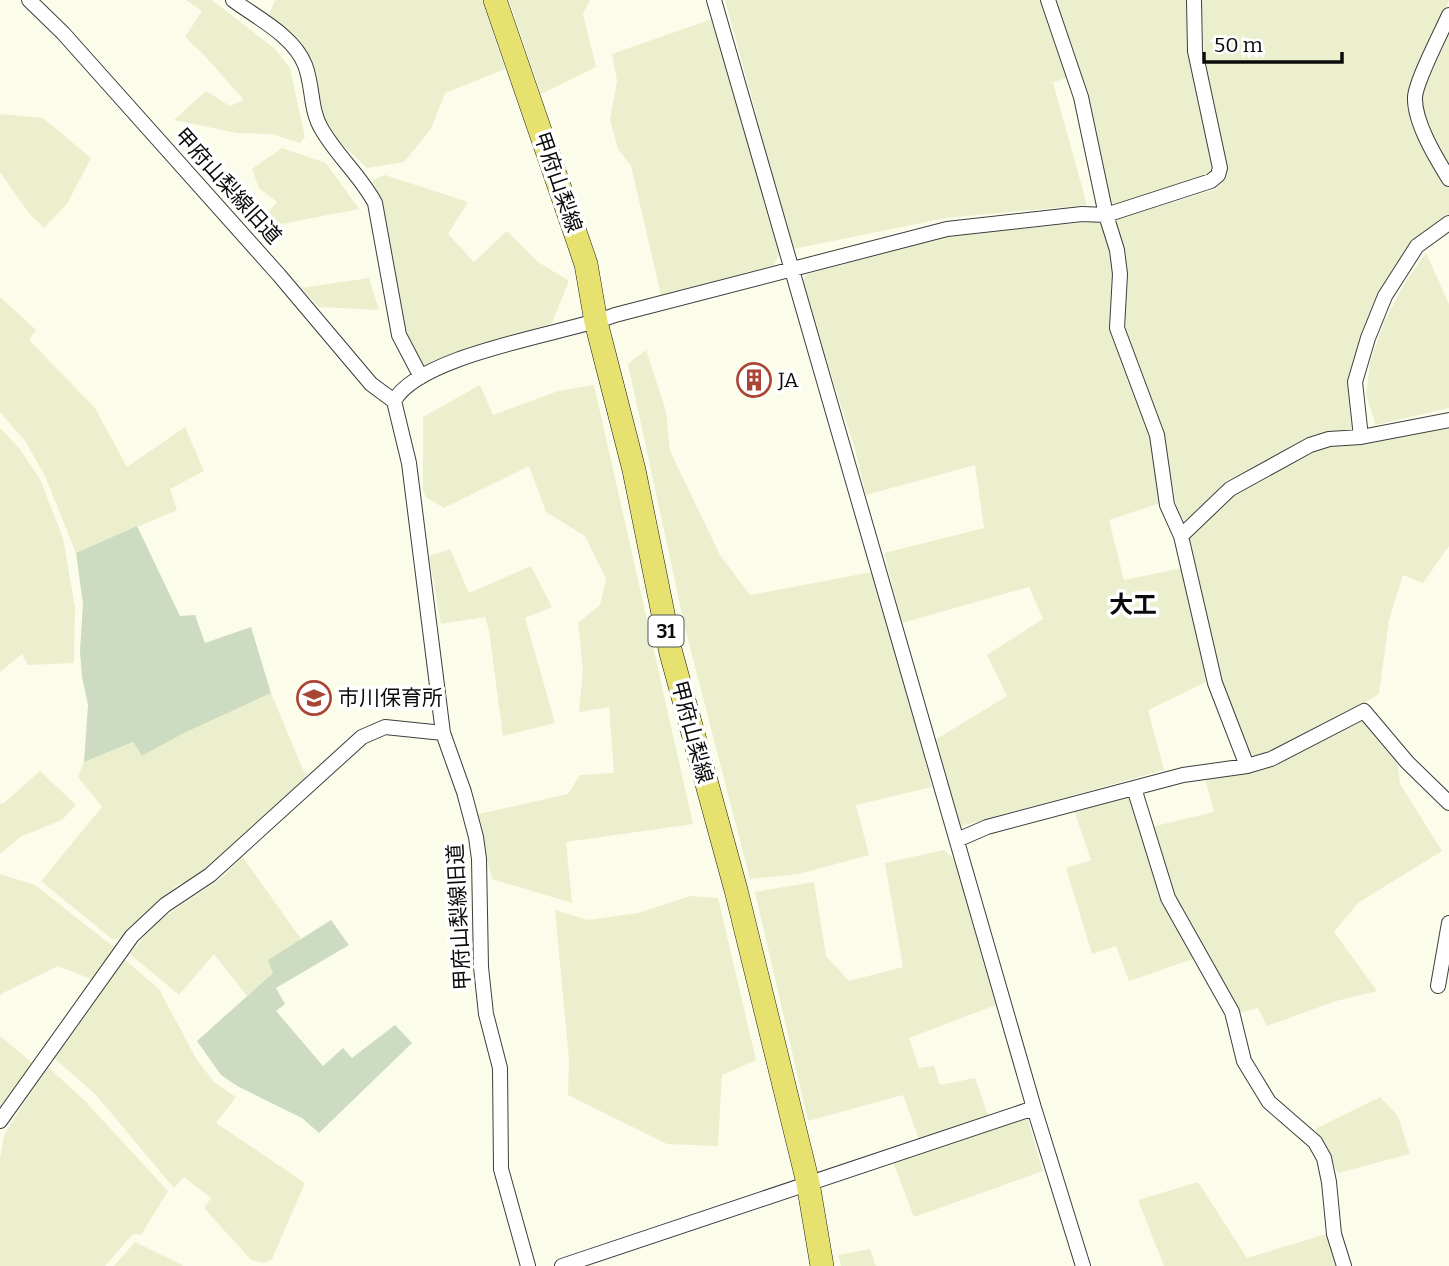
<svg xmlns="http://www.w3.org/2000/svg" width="1449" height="1266" font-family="Bitter,'Noto Sans JP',serif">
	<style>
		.farmland { fill: #ecefce }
		.cemetery { fill: #cddbc0 }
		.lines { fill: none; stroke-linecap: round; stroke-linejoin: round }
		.minor-casing { stroke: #3e3e3e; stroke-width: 16 }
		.primary-casing { stroke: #1c1c1c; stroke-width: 24 }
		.minor { stroke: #fff; stroke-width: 14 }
		.primary { stroke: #e7e170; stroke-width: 23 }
		.labels { text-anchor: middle; stroke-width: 7; stroke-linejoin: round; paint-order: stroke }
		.shield { fill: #fff; stroke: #545454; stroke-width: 2 }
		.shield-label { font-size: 19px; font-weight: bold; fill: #0b0b0b }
		.street-label { font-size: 21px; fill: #0b0b0b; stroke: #fff }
		.poi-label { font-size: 21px; fill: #0b0b0b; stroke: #fff; text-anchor: start }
		.quarter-label { font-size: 24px; font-weight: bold; fill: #0b0b0b; stroke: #fff }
	</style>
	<rect width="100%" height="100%" fill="#fcfceb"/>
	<path class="farmland" d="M 186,0 L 212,0 L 274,48 L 290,68 L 305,137 L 300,143 L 272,134 L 237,133 L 174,120 L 206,91 L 230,106 L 244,100 L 205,56 L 185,37 L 202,11 Z
		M 278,0 L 482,0 L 505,69 L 445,93 L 431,129 L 404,162 L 367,168 L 337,140 L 323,114 L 314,71 L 268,19 L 274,1 Z
		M 509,0 L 590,0 L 583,14 L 596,67 L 541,94 Z
		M 725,0 L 1040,0 L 1067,78 L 1053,82 L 1087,205 L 946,218 L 793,249 Z
		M 1056,0 L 1189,0 L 1215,162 L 1211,173 L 1178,186 L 1111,208 L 1077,65 Z
		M 1202,0 L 1449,0 L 1410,97 L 1434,164 L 1449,188 L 1449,216 L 1413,243 L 1374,302 L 1349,378 L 1356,432 L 1326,434 L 1226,481 L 1187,522 L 1178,516 L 1162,429 L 1121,325 L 1113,220 L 1217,189 L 1226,173 L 1205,63 L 1201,4 Z
		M 712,19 L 780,252 L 774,265 L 661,295 L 631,166 L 618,149 L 610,120 L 617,81 L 612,54 Z
		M 1449,34 L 1449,167 L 1438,151 L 1424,114 L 1421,95 Z
		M 0,114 L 43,118 L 91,158 L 67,204 L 44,228 L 28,212 L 0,172 Z
		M 282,148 L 326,163 L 359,209 L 276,225 L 269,211 L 277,202 L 259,188 L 252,169 Z
		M 385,175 L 468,202 L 448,234 L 474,262 L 507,231 L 538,262 L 569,281 L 552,323 L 420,367 L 405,335 L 383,205 L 372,180 Z
		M 1100,221 L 1114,266 L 1110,318 L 1152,436 L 1160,503 L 1109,520 L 1124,580 L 1182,568 L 1208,681 L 1148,710 L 1164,770 L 958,827 L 935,740 L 1007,696 L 987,655 L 1043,619 L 1029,587 L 902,623 L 884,553 L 984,528 L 975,465 L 866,495 L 855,449 L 801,281 L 808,274 L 946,236 Z
		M 1426,253 L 1449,304 L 1449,408 L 1376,425 L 1366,396 L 1370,363 L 1384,322 L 1407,279 Z
		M 369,278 L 379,310 L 319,307 L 301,288 Z
		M 0,297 L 36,330 L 29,340 L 95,408 L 127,467 L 185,427 L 204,471 L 170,489 L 177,510 L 76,553 L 45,476 L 25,441 L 0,412 Z
		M 646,350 L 666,411 L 670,451 L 720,555 L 750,595 L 872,572 L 912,706 L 916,727 L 932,787 L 856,805 L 869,855 L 799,874 L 750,879 L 686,632 L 628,364 Z
		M 480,385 L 493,415 L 558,391 L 594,385 L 693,824 L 566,842 L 572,903 L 492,879 L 475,815 L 568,794 L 580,775 L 614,773 L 609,707 L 579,712 L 583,670 L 578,623 L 600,605 L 606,579 L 585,536 L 546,512 L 529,466 L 444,508 L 426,497 L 423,490 L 423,417 Z
		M 1449,425 L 1449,546 L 1423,583 L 1403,575 L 1389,620 L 1379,694 L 1297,743 L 1258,757 L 1248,753 L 1221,685 L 1188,537 L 1233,492 L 1310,452 L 1330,446 Z
		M 0,428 L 19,448 L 40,479 L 63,538 L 75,607 L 74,663 L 28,665 L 22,654 L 0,672 Z
		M 450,549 L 469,593 L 531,566 L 552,607 L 525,618 L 555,723 L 503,736 L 489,631 L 485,617 L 441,624 L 429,556 Z
		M 271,693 L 306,777 L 207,871 L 176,886 L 125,938 L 112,939 L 41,881 L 102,807 L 78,777 L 84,762 L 133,742 L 142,756 L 184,733 Z
		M 1363,720 L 1397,759 L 1400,784 L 1442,851 L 1358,903 L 1334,932 L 1377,991 L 1336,1001 L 1267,1026 L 1258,1008 L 1239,1013 L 1169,886 L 1151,827 L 1214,812 L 1205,779 L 1269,765 Z
		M 40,771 L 76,805 L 62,820 L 20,837 L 0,854 L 0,804 L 4,803 Z
		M 1125,793 L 1134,802 L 1196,958 L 1129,981 L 1116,946 L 1092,954 L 1066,868 L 1091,860 L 1074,810 Z
		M 944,850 L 955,860 L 996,1005 L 909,1038 L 919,1068 L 934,1066 L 940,1085 L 975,1078 L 989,1118 L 920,1142 L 903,1095 L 808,1121 L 755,892 L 814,882 L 826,956 L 849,981 L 903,967 L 885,863 Z
		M 242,856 L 301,939 L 268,960 L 274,972 L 247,996 L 214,954 L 179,995 L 130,954 L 154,924 L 224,876 Z
		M 0,874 L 35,885 L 115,948 L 93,980 L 58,966 L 1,994 L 0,997 Z
		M 690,896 L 718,898 L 756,1060 L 722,1075 L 718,1146 L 667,1144 L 568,1095 L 569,1060 L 555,910 L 588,920 L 638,913 Z
		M 124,959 L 159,989 L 197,1060 L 214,1082 L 236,1097 L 216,1123 L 305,1183 L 272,1259 L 263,1263 L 251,1260 L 204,1208 L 211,1198 L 184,1177 L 174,1188 L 96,1095 L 53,1057 Z
		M 0,1036 L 35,1065 L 0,1112 Z
		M 47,1066 L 84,1100 L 168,1191 L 141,1235 L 133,1234 L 105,1266 L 0,1266 L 0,1159 L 4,1135 Z
		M 1380,1097 L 1398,1116 L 1410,1154 L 1338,1173 L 1315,1129 Z
		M 1027,1117 L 1043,1171 L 914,1217 L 893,1162 Z
		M 1198,1182 L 1247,1258 L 1326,1234 L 1336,1266 L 1164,1266 L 1138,1200 Z
		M 135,1242 L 184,1266 L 114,1266 Z
		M 870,1249 L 876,1266 L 841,1266 L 838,1255 Z"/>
	<path class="cemetery" d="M 137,526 L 180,616 L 195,615 L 205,643 L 251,627 L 271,693 L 184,733 L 142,756 L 133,742 L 84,762 L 88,705 L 82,677 L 80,651 L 83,604 L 76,553 Z
		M 331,920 L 349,945 L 276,988 L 285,1004 L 276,1011 L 323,1066 L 343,1048 L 352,1058 L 395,1025 L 412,1043 L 319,1133 L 302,1118 L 239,1087 L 221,1075 L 197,1041 L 273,973 L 268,960 Z"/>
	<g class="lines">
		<g class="minor-casing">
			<path id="minor" d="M 29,0 L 63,33 L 279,275 L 371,384 L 394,401
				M 233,0 C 257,18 294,36 305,65 C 313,85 310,109 321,128 C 336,155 360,175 375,203 L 399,335 L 421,377
				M 714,0 L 1034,1108 L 1083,1266
				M 1048,0 L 1081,97 L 1106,215 L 1117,250 L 1120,274 L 1117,328 L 1157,435 L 1167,505 L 1181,536 L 1215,683 L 1247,766
				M 1449,15 C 1441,33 1416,81 1415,97 C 1414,122 1436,158 1449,179
				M 1361,437 L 1355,382 L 1368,338 L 1385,296 L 1417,246 L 1449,223
				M 1181,536 L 1230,489 L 1310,445 L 1329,439 L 1361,437 L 1449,420
				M 1134,788 L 1168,898 L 1232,1012 L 1244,1061 L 1269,1102 L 1315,1142 L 1324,1158 L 1329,1182 L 1334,1234 L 1344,1266
				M 957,840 L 987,827 L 1183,775 L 1247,766 L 1271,759 L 1364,711 L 1407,762 L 1449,803
				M 1438,986 L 1449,923
				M 0,1121 L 132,936 L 165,905 L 210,875 L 362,737 L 385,727 L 443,733
				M 528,1266 L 501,1169 L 500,1068 L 486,1014 L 481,967 L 479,859 L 476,837 L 464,792 L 443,733 L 409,463 L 394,401 C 420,354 564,334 615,315 L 947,229 L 1082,214 L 1106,215 L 1211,181 L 1218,175 L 1220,168 L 1195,51 L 1194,0
				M 562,1266 L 1034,1108"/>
		</g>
		<g class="primary-casing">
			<path id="primary" d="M 495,0 L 586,264 L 596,322 L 634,470 L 671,653 L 736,890 L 808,1183 L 822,1266"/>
		</g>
		<use href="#minor" class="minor"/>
		<use href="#primary" class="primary"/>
	</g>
	<defs>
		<g id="building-ring" transform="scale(1.75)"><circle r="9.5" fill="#fff" stroke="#a94535" stroke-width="1.5"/><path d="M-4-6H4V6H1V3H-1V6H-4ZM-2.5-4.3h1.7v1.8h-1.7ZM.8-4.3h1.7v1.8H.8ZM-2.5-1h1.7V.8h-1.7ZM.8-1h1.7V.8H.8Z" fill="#a94535"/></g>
		<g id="school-ring" transform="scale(1.75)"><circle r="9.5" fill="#fff" stroke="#a94535" stroke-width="1.5"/><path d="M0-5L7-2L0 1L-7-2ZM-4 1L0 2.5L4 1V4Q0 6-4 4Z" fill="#a94535"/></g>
	</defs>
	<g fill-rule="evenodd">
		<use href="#building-ring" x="754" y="380"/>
		<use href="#school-ring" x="314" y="698"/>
	</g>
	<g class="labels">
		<rect class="shield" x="648.5" y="615.5" width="35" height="31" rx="5"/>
		<g class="shield-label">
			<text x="666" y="638">31</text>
		</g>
		<g class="street-label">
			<text transform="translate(558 182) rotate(71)" y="7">甲府山梨線</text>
			<text transform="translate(228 186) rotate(48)" y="7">甲府山梨線旧道</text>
			<text transform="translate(692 732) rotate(75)" y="7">甲府山梨線</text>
			<text transform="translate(459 917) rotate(-93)" y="7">甲府山梨線旧道</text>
		</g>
		<g class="poi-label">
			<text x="778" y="387">JA</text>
			<text x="338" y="705">市川保育所</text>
		</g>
		<g class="quarter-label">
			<text x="1133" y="613">大工</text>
		</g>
	</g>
	<path d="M1204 52v10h138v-10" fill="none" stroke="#0b0b0b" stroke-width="3.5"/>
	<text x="1214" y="52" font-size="21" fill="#0b0b0b" stroke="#ffffff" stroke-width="5" paint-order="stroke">50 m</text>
</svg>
